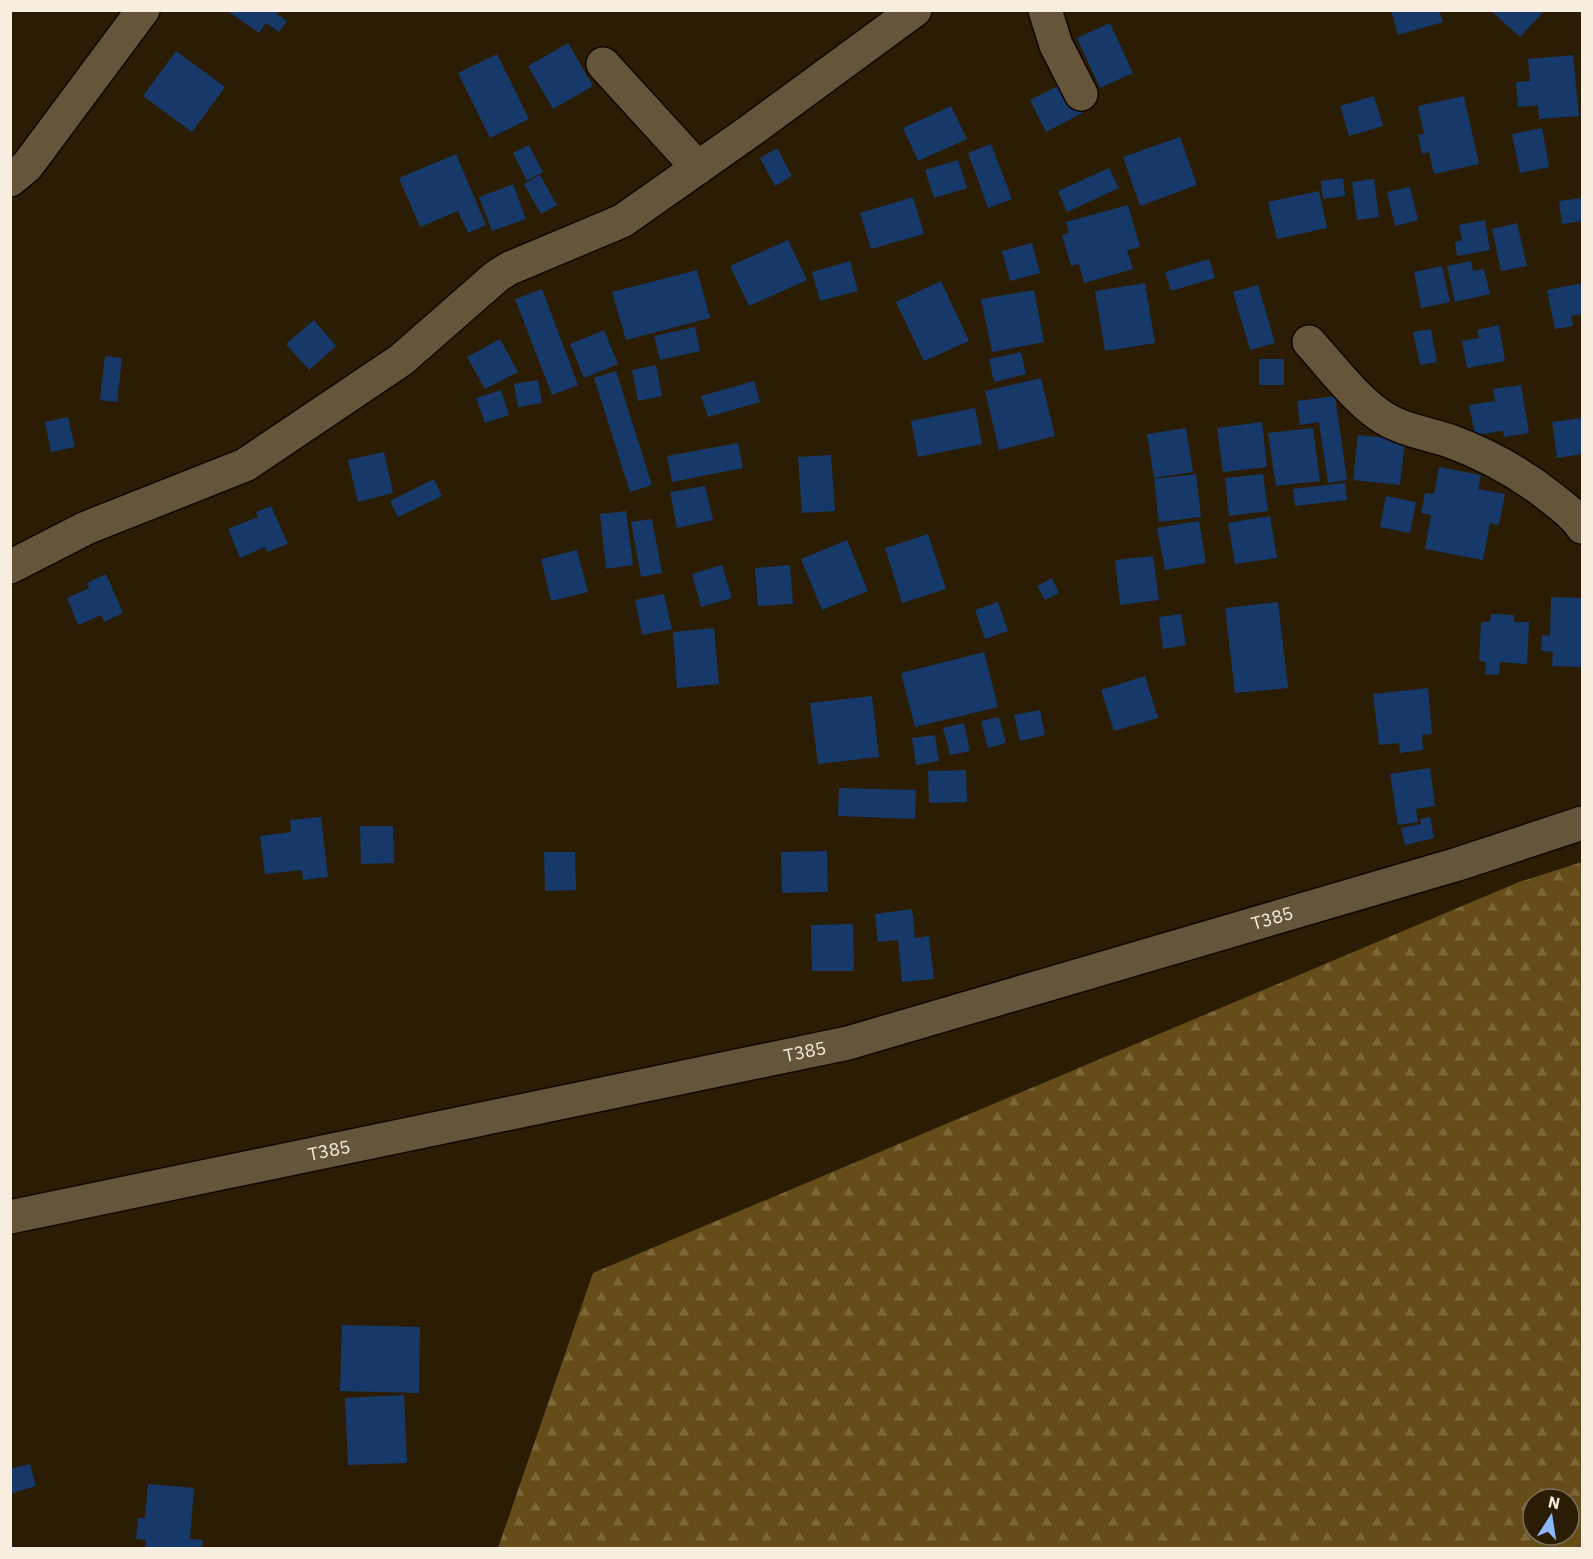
<svg xmlns="http://www.w3.org/2000/svg" width="1593" height="1559" font-family="'IBM Plex Sans',sans-serif">
	<style>
		.forest { fill: url(#forest-firs); fill-rule: evenodd }
		.building { fill: #17396a }
		.lines { fill: none; stroke-linecap: round; stroke-linejoin: round }
		.street-casing { stroke: #120600; stroke-width: 36 }
		.secondary-casing { stroke: #120600; stroke-width: 36 }
		.street { stroke: #65563b; stroke-width: 33 }
		.secondary { stroke: #65563b; stroke-width: 33 }
		.labels { text-anchor: middle; stroke-width: 6; stroke-linejoin: round; paint-order: stroke }
		.street-label { font-size: 18px; fill: #f8eedf; stroke: #2a1d03 }
	</style>
	<defs>
		<pattern id="forest-firs" width="22" height="20" patternUnits="userSpaceOnUse" patternTransform="scale(1.5)"><rect width="22" height="20" fill="#664c19"/><path d="M5 1l3.5 6h-7zM16 11l3.5 6h-7z" fill="#7d663a"/></pattern>
	</defs>
	<rect width="100%" height="100%" fill="#2a1d03"/>
	<path class="forest" d="M 1582,862 L 1582,1548 L 498,1548 L 593,1273 L 1519,882 ZM 1533,1499 L 1569,1499 L 1569,1535 L 1533,1535 Z"/>
	<path class="building" d="M 226,10 L 279,10 L 277,14 L 287,21 L 279,32 L 266,23 L 259,33 Z
		M 1391,10 L 1439,10 L 1443,22 L 1398,35 Z
		M 1490,10 L 1545,10 L 1520,37 Z
		M 1110,23 L 1133,73 L 1100,88 L 1077,38 Z
		M 568,43 L 593,86 L 553,109 L 528,66 Z
		M 176,51 L 225,87 L 192,132 L 143,96 Z
		M 497,54 L 529,119 L 490,138 L 458,73 Z
		M 1573,55 L 1579,116 L 1539,119 L 1538,105 L 1518,107 L 1516,82 L 1530,81 L 1528,59 Z
		M 1068,81 L 1084,112 L 1046,132 L 1030,100 Z
		M 1374,96 L 1383,126 L 1349,136 L 1340,106 Z
		M 1464,96 L 1479,164 L 1434,174 L 1429,152 L 1422,154 L 1418,135 L 1424,134 L 1418,106 Z
		M 951,106 L 967,139 L 918,161 L 903,128 Z
		M 1542,128 L 1549,167 L 1520,173 L 1512,134 Z
		M 1180,137 L 1197,185 L 1140,206 L 1123,157 Z
		M 991,144 L 1012,199 L 988,208 L 968,153 Z
		M 529,145 L 543,172 L 527,181 L 513,153 Z
		M 777,148 L 792,176 L 775,186 L 760,158 Z
		M 456,154 L 486,225 L 468,233 L 458,211 L 420,227 L 399,178 Z
		M 958,160 L 967,188 L 934,198 L 925,170 Z
		M 1109,168 L 1119,188 L 1067,212 L 1058,191 Z
		M 540,175 L 557,205 L 541,214 L 524,184 Z
		M 1343,178 L 1345,196 L 1323,199 L 1321,181 Z
		M 1374,179 L 1379,217 L 1357,220 L 1352,182 Z
		M 513,184 L 526,219 L 492,231 L 479,197 Z
		M 1410,187 L 1418,220 L 1395,226 L 1387,192 Z
		M 1319,191 L 1327,228 L 1277,239 L 1268,202 Z
		M 913,197 L 924,234 L 871,249 L 860,213 Z
		M 1582,198 L 1582,221 L 1562,224 L 1559,201 Z
		M 1128,205 L 1140,247 L 1127,250 L 1133,269 L 1084,283 L 1079,264 L 1071,266 L 1062,235 L 1069,233 L 1066,222 Z
		M 1485,220 L 1490,250 L 1457,256 L 1455,242 L 1462,240 L 1459,225 Z
		M 1517,223 L 1527,266 L 1501,271 L 1492,229 Z
		M 788,240 L 807,280 L 749,306 L 730,266 Z
		M 1032,243 L 1040,273 L 1010,281 L 1002,251 Z
		M 1209,259 L 1215,278 L 1171,291 L 1165,272 Z
		M 850,261 L 858,291 L 820,301 L 812,272 Z
		M 1471,261 L 1473,271 L 1484,269 L 1490,294 L 1455,302 L 1447,266 Z
		M 1442,266 L 1450,302 L 1421,308 L 1414,272 Z
		M 697,270 L 710,318 L 626,340 L 612,292 Z
		M 941,281 L 969,341 L 924,361 L 896,302 Z
		M 1145,283 L 1155,343 L 1105,351 L 1095,291 Z
		M 1582,283 L 1582,314 L 1571,316 L 1573,326 L 1555,329 L 1547,290 Z
		M 1258,285 L 1275,343 L 1250,350 L 1233,292 Z
		M 542,289 L 578,385 L 552,395 L 515,299 Z
		M 1034,290 L 1044,342 L 992,352 L 981,299 Z
		M 314,320 L 336,346 L 309,370 L 286,344 Z
		M 1499,325 L 1505,361 L 1467,368 L 1462,341 L 1479,338 L 1477,330 Z
		M 695,327 L 700,351 L 660,360 L 654,336 Z
		M 1431,329 L 1437,362 L 1420,365 L 1413,332 Z
		M 604,330 L 618,364 L 584,378 L 570,344 Z
		M 500,339 L 518,372 L 485,389 L 467,357 Z
		M 1021,352 L 1026,374 L 994,382 L 989,359 Z
		M 105,356 L 122,358 L 117,402 L 100,400 Z
		M 1259,359 L 1284,359 L 1284,385 L 1259,385 Z
		M 656,365 L 662,396 L 638,401 L 632,370 Z
		M 616,371 L 652,485 L 630,492 L 594,378 Z
		M 1041,378 L 1055,436 L 999,450 L 985,391 Z
		M 538,380 L 542,403 L 518,407 L 514,384 Z
		M 754,381 L 760,402 L 708,417 L 701,396 Z
		M 1521,385 L 1529,433 L 1504,437 L 1503,431 L 1475,435 L 1469,405 L 1495,401 L 1493,389 Z
		M 501,390 L 509,415 L 485,423 L 476,398 Z
		M 1335,396 L 1347,480 L 1328,483 L 1319,422 L 1300,425 L 1297,401 Z
		M 975,408 L 982,444 L 918,457 L 911,421 Z
		M 68,417 L 75,447 L 51,452 L 45,422 Z
		M 1582,418 L 1582,454 L 1557,458 L 1552,422 Z
		M 1262,422 L 1267,467 L 1223,472 L 1217,428 Z
		M 1186,428 L 1193,472 L 1154,478 L 1147,434 Z
		M 1313,428 L 1320,481 L 1276,486 L 1268,433 Z
		M 1358,435 L 1405,440 L 1400,485 L 1353,480 Z
		M 738,443 L 743,468 L 672,482 L 667,456 Z
		M 384,452 L 393,493 L 358,502 L 348,460 Z
		M 831,455 L 835,511 L 802,513 L 798,457 Z
		M 1439,467 L 1481,475 L 1478,489 L 1505,494 L 1499,525 L 1490,523 L 1483,560 L 1425,549 L 1431,515 L 1421,513 L 1425,493 L 1434,494 Z
		M 1196,474 L 1201,517 L 1159,522 L 1154,479 Z
		M 1263,474 L 1268,511 L 1229,516 L 1225,478 Z
		M 434,479 L 442,496 L 398,517 L 390,501 Z
		M 1345,483 L 1347,500 L 1295,506 L 1293,489 Z
		M 705,486 L 713,520 L 677,528 L 670,492 Z
		M 1386,496 L 1416,502 L 1410,533 L 1380,527 Z
		M 271,506 L 288,544 L 267,552 L 265,547 L 240,558 L 228,529 L 258,517 L 256,512 Z
		M 626,511 L 633,565 L 606,569 L 600,514 Z
		M 1270,516 L 1277,558 L 1235,564 L 1228,523 Z
		M 652,519 L 662,573 L 641,577 L 631,522 Z
		M 1199,521 L 1206,563 L 1165,570 L 1157,528 Z
		M 928,534 L 946,589 L 902,603 L 885,548 Z
		M 847,540 L 868,591 L 822,610 L 801,559 Z
		M 577,550 L 588,592 L 551,601 L 541,559 Z
		M 1153,556 L 1159,600 L 1120,605 L 1115,560 Z
		M 722,565 L 732,598 L 701,607 L 692,574 Z
		M 790,565 L 793,604 L 758,606 L 755,568 Z
		M 106,574 L 123,613 L 104,622 L 101,615 L 78,625 L 67,598 L 89,588 L 87,583 Z
		M 1052,578 L 1059,593 L 1045,600 L 1037,586 Z
		M 664,594 L 672,629 L 642,635 L 635,600 Z
		M 1551,597 L 1582,598 L 1582,667 L 1552,666 L 1553,652 L 1541,651 L 1542,635 L 1550,636 Z
		M 998,602 L 1008,631 L 985,639 L 975,610 Z
		M 1278,602 L 1288,688 L 1235,693 L 1225,608 Z
		M 1181,614 L 1186,645 L 1163,649 L 1159,617 Z
		M 1491,614 L 1514,615 L 1514,622 L 1529,622 L 1527,664 L 1500,662 L 1499,675 L 1485,674 L 1486,662 L 1479,661 L 1481,622 L 1490,622 Z
		M 714,628 L 719,684 L 677,688 L 673,632 Z
		M 984,652 L 998,707 L 915,727 L 901,673 Z
		M 1145,676 L 1158,718 L 1114,731 L 1101,690 Z
		M 1428,688 L 1432,734 L 1422,735 L 1423,750 L 1400,753 L 1399,743 L 1379,745 L 1373,694 Z
		M 872,696 L 879,757 L 818,764 L 810,703 Z
		M 1040,710 L 1045,735 L 1020,741 L 1014,715 Z
		M 999,717 L 1006,743 L 988,748 L 981,721 Z
		M 964,723 L 970,751 L 950,755 L 943,728 Z
		M 935,735 L 939,761 L 916,765 L 912,738 Z
		M 1430,768 L 1435,806 L 1416,809 L 1418,822 L 1398,825 L 1390,774 Z
		M 966,770 L 967,802 L 929,803 L 928,771 Z
		M 839,788 L 916,790 L 915,819 L 838,816 Z
		M 321,817 L 328,877 L 303,880 L 302,870 L 265,874 L 260,836 L 291,832 L 290,820 Z
		M 1430,817 L 1434,838 L 1405,845 L 1401,828 L 1421,824 L 1420,819 Z
		M 360,826 L 393,826 L 394,863 L 361,864 Z
		M 827,851 L 828,892 L 782,893 L 781,852 Z
		M 544,852 L 575,852 L 576,890 L 545,891 Z
		M 912,909 L 915,938 L 929,936 L 934,979 L 902,982 L 898,940 L 878,942 L 875,914 Z
		M 853,924 L 854,971 L 812,971 L 811,925 Z
		M 342,1325 L 420,1327 L 419,1393 L 340,1391 Z
		M 404,1395 L 407,1463 L 348,1465 L 345,1398 Z
		M 30,1464 L 36,1486 L 10,1494 L 10,1469 Z
		M 148,1484 L 194,1488 L 190,1539 L 203,1540 L 202,1548 L 145,1548 L 146,1540 L 136,1539 L 138,1518 L 145,1518 Z"/>
	<g class="lines">
		<g class="street-casing">
			<path id="street" d="M 1045,10 L 1056,45 L 1081,94
				M 603,64 L 698,168
				M 10,180 L 27,166 L 143,10
				M 1309,342 C 1329,364 1354,397 1378,414 C 1400,430 1426,433 1450,441 C 1488,455 1522,474 1553,499 C 1564,508 1575,515 1582,527
				M 10,567 L 86,528 L 245,465 L 401,360 L 497,276 L 510,268 L 622,221 L 750,131 L 915,10"/>
		</g>
		<g class="secondary-casing">
			<g id="secondary">
				<path id="s1" d="M 10,1217 L 848,1043 L 1458,864 L 1582,823"/>
			</g>
		</g>
		<use href="#street" class="street"/>
		<use href="#secondary" class="secondary"/>
	</g>
	<g class="labels">
		<g class="street-label">
			<text dy="6" stroke="none"><textPath href="#s1" startOffset="1298">T385</textPath></text>
			<text dy="6" stroke="none"><textPath href="#s1" startOffset="812">T385</textPath></text>
			<text dy="6" stroke="none"><textPath href="#s1" startOffset="326">T385</textPath></text>
		</g>
	</g>
	<rect width="1593" height="1559" fill="none" stroke="#f8eedf" stroke-width="24"/>
	<g transform="translate(1551 1517) rotate(12)"><circle r="28" fill="#2a1d03" stroke="#7c715b" stroke-width="1.5"/>
	<path d="M0-4.5L10 22L0 15L-10 22Z" fill="#8cb9fc"/>
	<text y="-9" font-size="16" font-weight="bold" text-anchor="middle" fill="#f8eedf">N</text>
	</g>
</svg>
